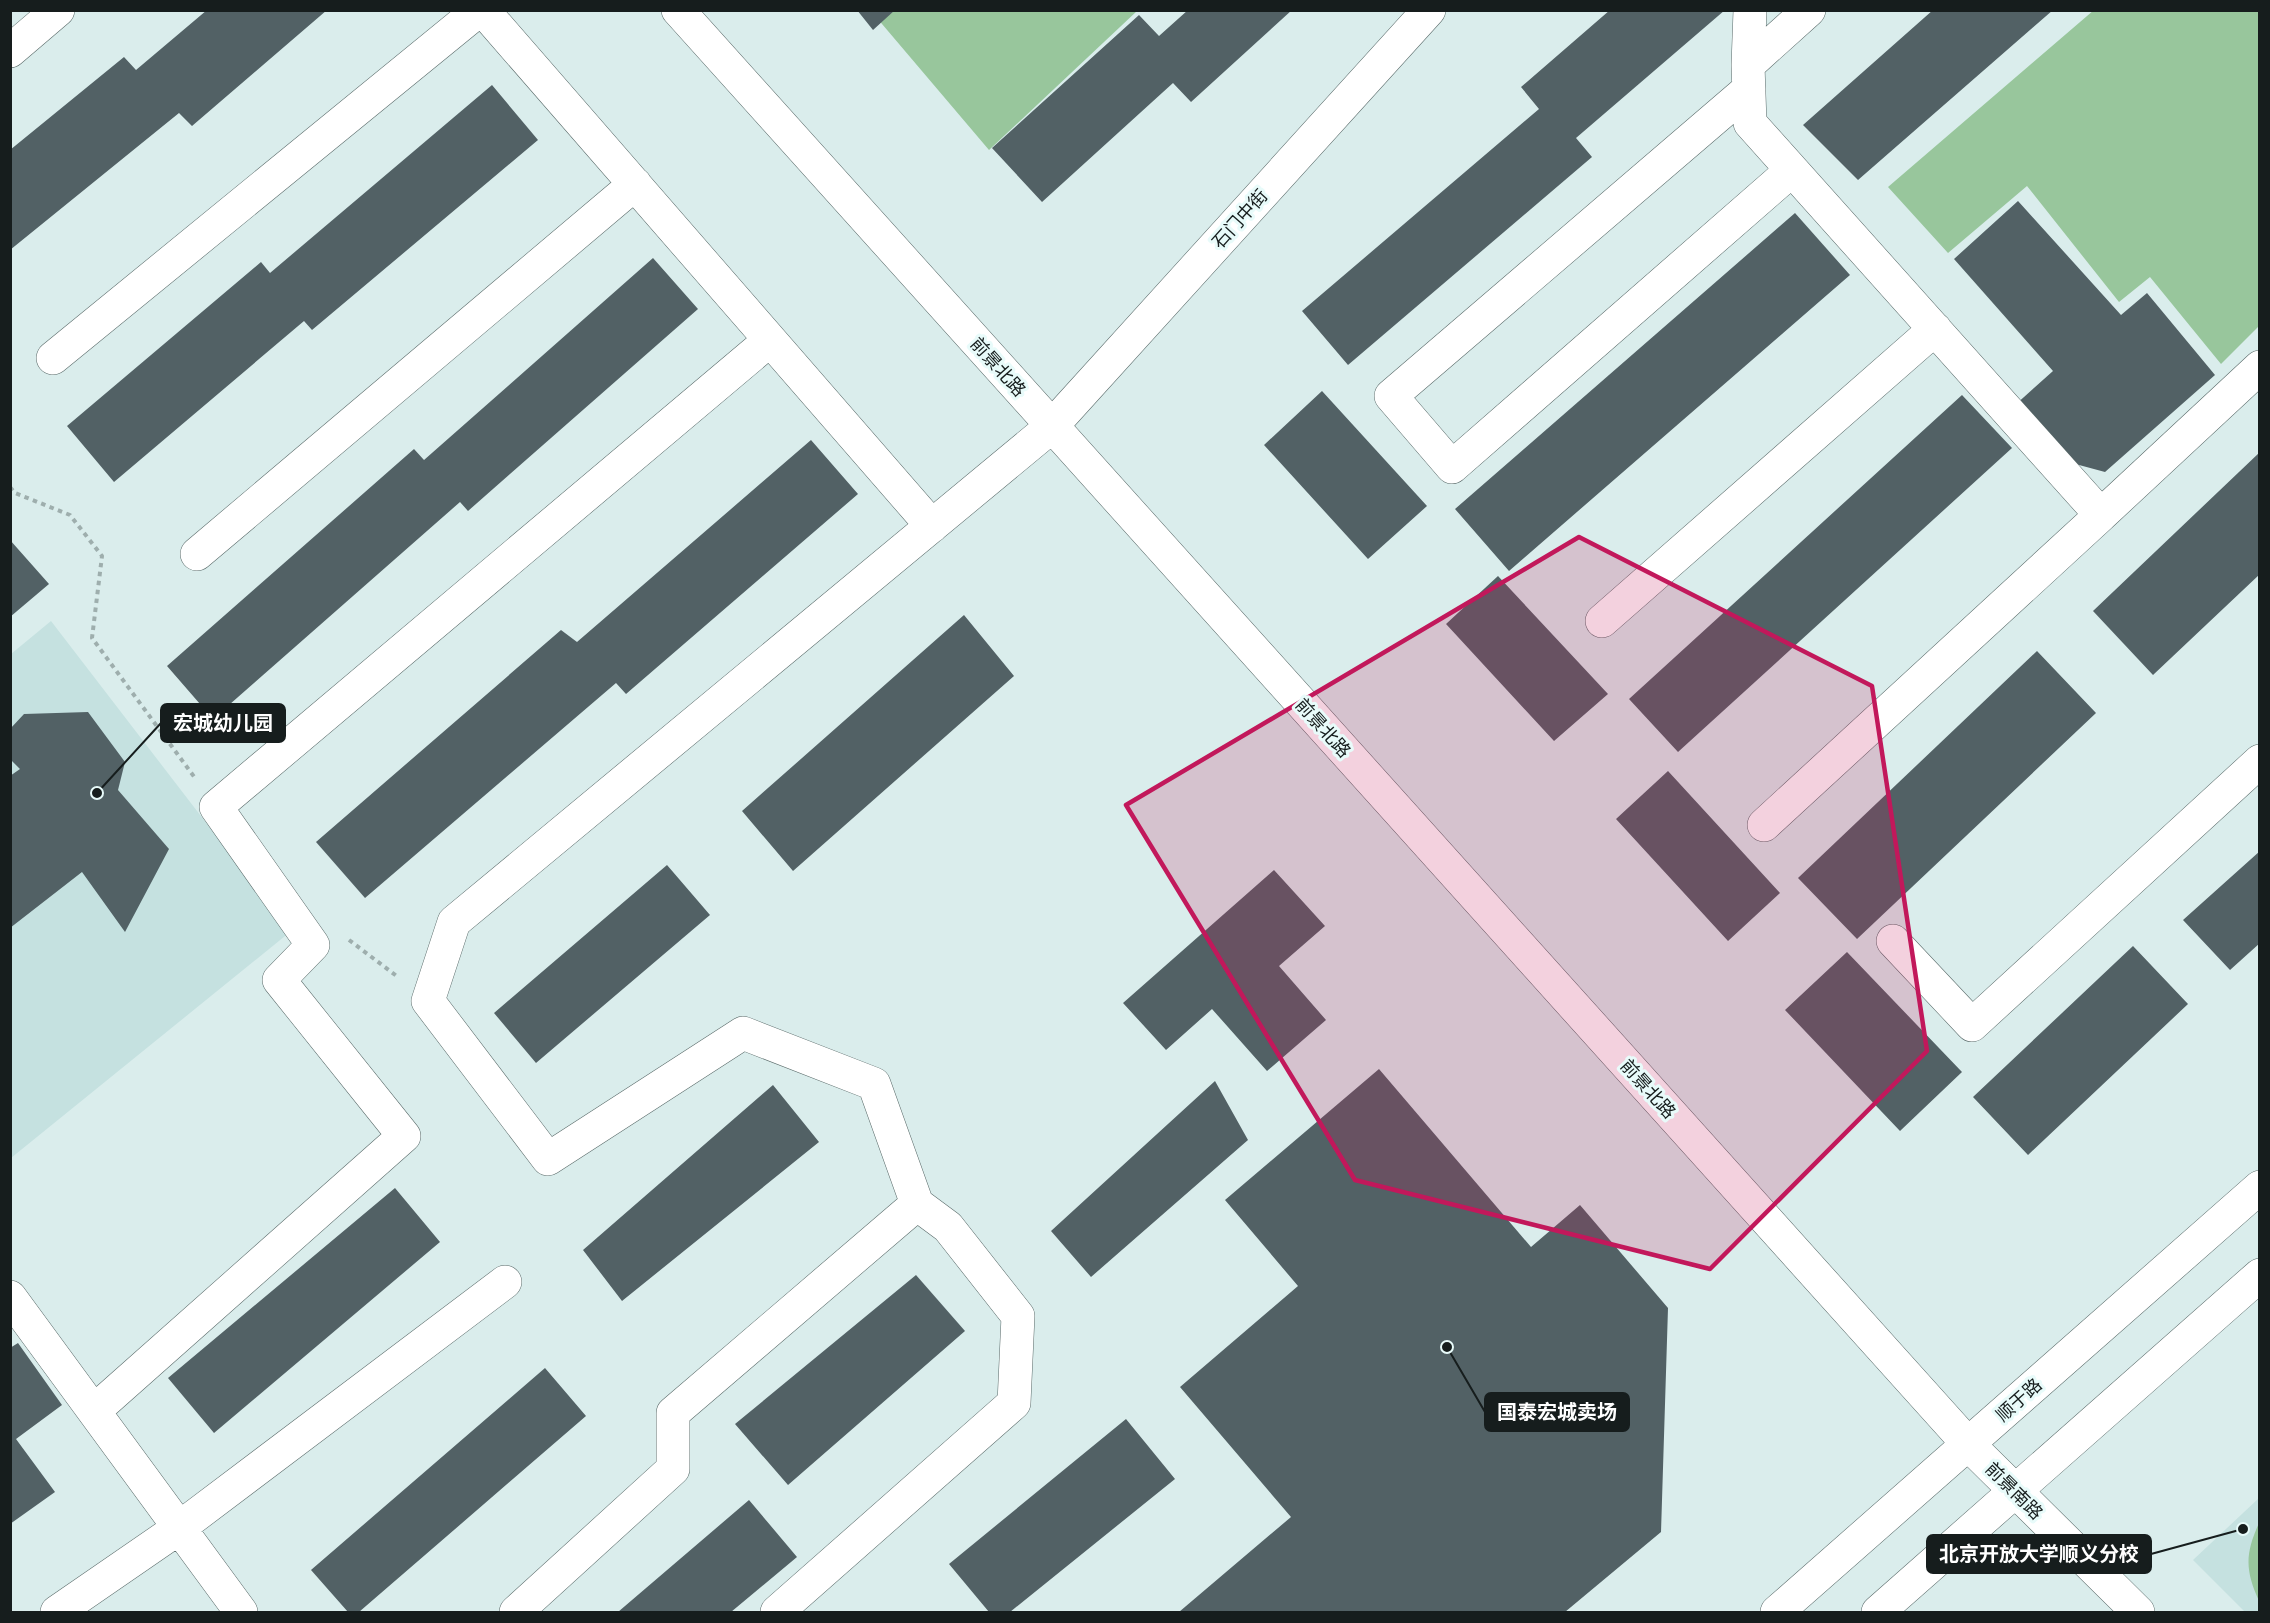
<svg xmlns="http://www.w3.org/2000/svg" width="2270" height="1623" font-family="Roboto,'Noto Sans SC',sans-serif">
	<style>
		.built { fill: #c5e1e0 }
		.green { fill: #98c69c }
		.building { fill: #526165 }
		.lines { fill: none; stroke-linecap: round; stroke-linejoin: round }
		.minor-casing { stroke: #596a69; stroke-width: 34 }
		.major-casing { stroke: #596a69; stroke-width: 34 }
		.path { stroke: #9eaead; stroke-width: 4; stroke-dasharray: 4.5 4.5; stroke-linecap: butt }
		.minor { stroke: #fff; stroke-width: 33 }
		.major { stroke: #fff; stroke-width: 33 }
		.marked { fill: #c2185b; fill-opacity: 0.2; stroke: #c2185b; stroke-width: 4.5; stroke-linejoin: round }
		.labels { text-anchor: middle; stroke-width: 6; stroke-linejoin: round; paint-order: stroke }
		.street-label { font-size: 18px; fill: #161d1d; stroke: #e8fbfa }
		.leader { fill: none; stroke: #161d1d; stroke-width: 2 }
		.callout-dot { fill: #161d1d; stroke: #e8fbfa; stroke-width: 2 }
		.callout { fill: #161d1d; stroke: #161d1d; stroke-width: 2 }
		.callout-label { font-size: 20px; text-anchor: middle; font-weight: bold; fill: #fff }
	</style>
	<rect width="100%" height="100%" fill="#daedec"/>
	<path class="built" d="M 51,621 L 290,932 L 11,1158 L 11,654 Z
		M 2259,1498 L 2259,1612 L 2245,1612 L 2193,1560 Z"/>
	<path class="green" d="M 2094,10 L 2259,11 L 2259,326 L 2221,364 L 2150,277 L 2119,302 L 2027,186 L 1948,253 L 1888,187 Z
		M 871,11 L 1137,11 L 989,150 Z
		M 2259,1523 L 2260,1523 L 2259,1601 C 2245,1570 2245,1554 2259,1523 Z"/>
	<path class="building" d="M 207,10 L 327,10 L 192,126 L 179,113 L 10,250 L 10,150 L 124,57 L 136,70 Z
		M 857,10 L 895,10 L 873,30 Z
		M 1188,10 L 1292,10 L 1191,102 L 1173,83 L 1042,202 L 992,148 L 1139,15 L 1159,36 Z
		M 1610,10 L 1725,10 L 1576,138 L 1592,157 L 1348,365 L 1302,311 L 1539,109 L 1521,87 Z
		M 1933,10 L 2053,10 L 1858,180 L 1803,125 Z
		M 492,85 L 538,140 L 312,330 L 304,321 L 114,482 L 67,426 L 261,262 L 270,273 Z
		M 2018,201 L 2121,315 L 2147,293 L 2215,375 L 2105,472 L 2068,462 L 2014,406 L 2053,371 L 1954,259 Z
		M 1795,213 L 1850,275 L 1509,571 L 1455,509 Z
		M 653,258 L 698,309 L 468,511 L 460,502 L 213,719 L 167,666 L 414,449 L 424,460 Z
		M 1322,391 L 1427,506 L 1368,559 L 1264,445 Z
		M 1962,395 L 2012,448 L 1678,752 L 1629,699 Z
		M 811,440 L 858,494 L 626,694 L 616,683 L 365,898 L 316,842 L 561,630 L 577,642 Z
		M 2260,452 L 2260,574 L 2153,675 L 2093,611 Z
		M 10,540 L 49,584 L 10,617 Z
		M 1498,576 L 1608,694 L 1554,741 L 1446,624 Z
		M 964,615 L 1014,676 L 793,871 L 742,811 Z
		M 2037,651 L 2096,713 L 1857,939 L 1798,878 Z
		M 88,712 L 125,762 L 118,790 L 169,849 L 125,932 L 82,872 L 10,928 L 10,776 L 20,769 L 10,759 L 10,729 L 24,714 Z
		M 1668,771 L 1780,893 L 1728,941 L 1616,819 Z
		M 2260,851 L 2260,943 L 2230,970 L 2183,920 Z
		M 667,865 L 710,915 L 536,1063 L 494,1013 Z
		M 1274,870 L 1325,926 L 1279,966 L 1326,1020 L 1267,1071 L 1212,1009 L 1166,1050 L 1123,1003 Z
		M 2133,946 L 2188,1004 L 2028,1155 L 1973,1097 Z
		M 1847,952 L 1962,1072 L 1900,1131 L 1785,1010 Z
		M 1379,1069 L 1531,1247 L 1580,1205 L 1668,1308 L 1661,1532 L 1565,1612 L 1179,1612 L 1291,1517 L 1180,1387 L 1298,1286 L 1225,1200 Z
		M 1215,1081 L 1248,1140 L 1091,1277 L 1051,1231 Z
		M 773,1085 L 819,1142 L 622,1301 L 583,1250 Z
		M 395,1188 L 440,1242 L 214,1433 L 168,1378 Z
		M 916,1275 L 965,1331 L 788,1485 L 735,1424 Z
		M 18,1343 L 62,1405 L 16,1439 L 55,1492 L 10,1524 L 10,1348 Z
		M 545,1368 L 586,1416 L 359,1612 L 348,1612 L 311,1570 Z
		M 1126,1419 L 1175,1479 L 1010,1612 L 989,1612 L 949,1564 Z
		M 749,1500 L 797,1557 L 731,1612 L 618,1612 Z"/>
	<g class="lines">
		<g class="minor-casing">
			<path id="minor" d="M 483,10 L 932,526
				M 678,10 L 1969,1445 L 2138,1612
				M 1809,10 L 1748,65 L 1750,123 L 2101,515 L 2260,367
				M 10,51 L 58,10
				M 1748,65 L 1750,10
				M 1749,89 L 1391,396 L 1452,467 L 1792,170
				M 53,358 L 479,10
				M 197,554 L 635,184
				M 1602,621 L 1935,329
				M 1764,825 L 2101,515
				M 1893,941 L 1972,1025 L 2260,761
				M 10,1297 L 241,1612
				M 94,1411 L 404,1136 L 279,980 L 313,945 L 216,807 L 770,340
				M 57,1612 L 179,1528 L 505,1282
				M 516,1612 L 673,1469 L 673,1413 L 917,1204
				M 777,1612 L 1014,1403 L 1018,1316 L 948,1227 L 917,1204 L 874,1084 L 743,1033 L 548,1159 L 428,1001 L 454,922 L 1051,427 L 1429,10"/>
		</g>
		<g class="major-casing">
			<path id="major" d="M 1777,1612 L 2260,1187
				M 1878,1612 L 2260,1275"/>
		</g>
		<path class="path" d="M 10,487 L 15,493 L 70,515 L 102,556 L 92,638 L 195,778
			M 349,940 L 398,977"/>
		<use href="#minor" class="minor"/>
		<use href="#major" class="major"/>
	</g>
	<path class="marked" d="M 1579,537 L 1872,686 L 1927,1051 L 1710,1269 L 1355,1180 L 1126,805 Z"/>
	<g class="labels">
		<g class="street-label">
			<text transform="translate(1240 219) rotate(-48)" y="6">石门中街</text>
			<text transform="translate(998 367) rotate(48)" y="6">前景北路</text>
			<text transform="translate(1323 728) rotate(48)" y="6">前景北路</text>
			<text transform="translate(1648 1089) rotate(48)" y="6">前景北路</text>
			<text transform="translate(2019 1400) rotate(-42)" y="6">顺于路</text>
			<text transform="translate(2014 1491) rotate(45)" y="6">前景南路</text>
		</g>
	</g>
	<path class="leader" d="M97 793L161 723M1447 1347L1485 1412M2243 1529L2151 1554"/>
	<g class="callout-dot">
		<circle cx="97" cy="793" r="6"/>
		<circle cx="1447" cy="1347" r="6"/>
		<circle cx="2243" cy="1529" r="6"/>
	</g>
	<g class="callout">
		<rect x="161" y="704" width="124" height="38" rx="6"/>
		<rect x="1485" y="1393" width="144" height="38" rx="6"/>
		<rect x="1927" y="1535" width="224" height="38" rx="6"/>
	</g>
	<g class="callout-label">
		<text x="223" y="730">宏城幼儿园</text>
		<text x="1557" y="1419">国泰宏城卖场</text>
		<text x="2039" y="1561">北京开放大学顺义分校</text>
	</g>
	<rect width="2270" height="1623" fill="none" stroke="#161d1d" stroke-width="24"/>
</svg>
